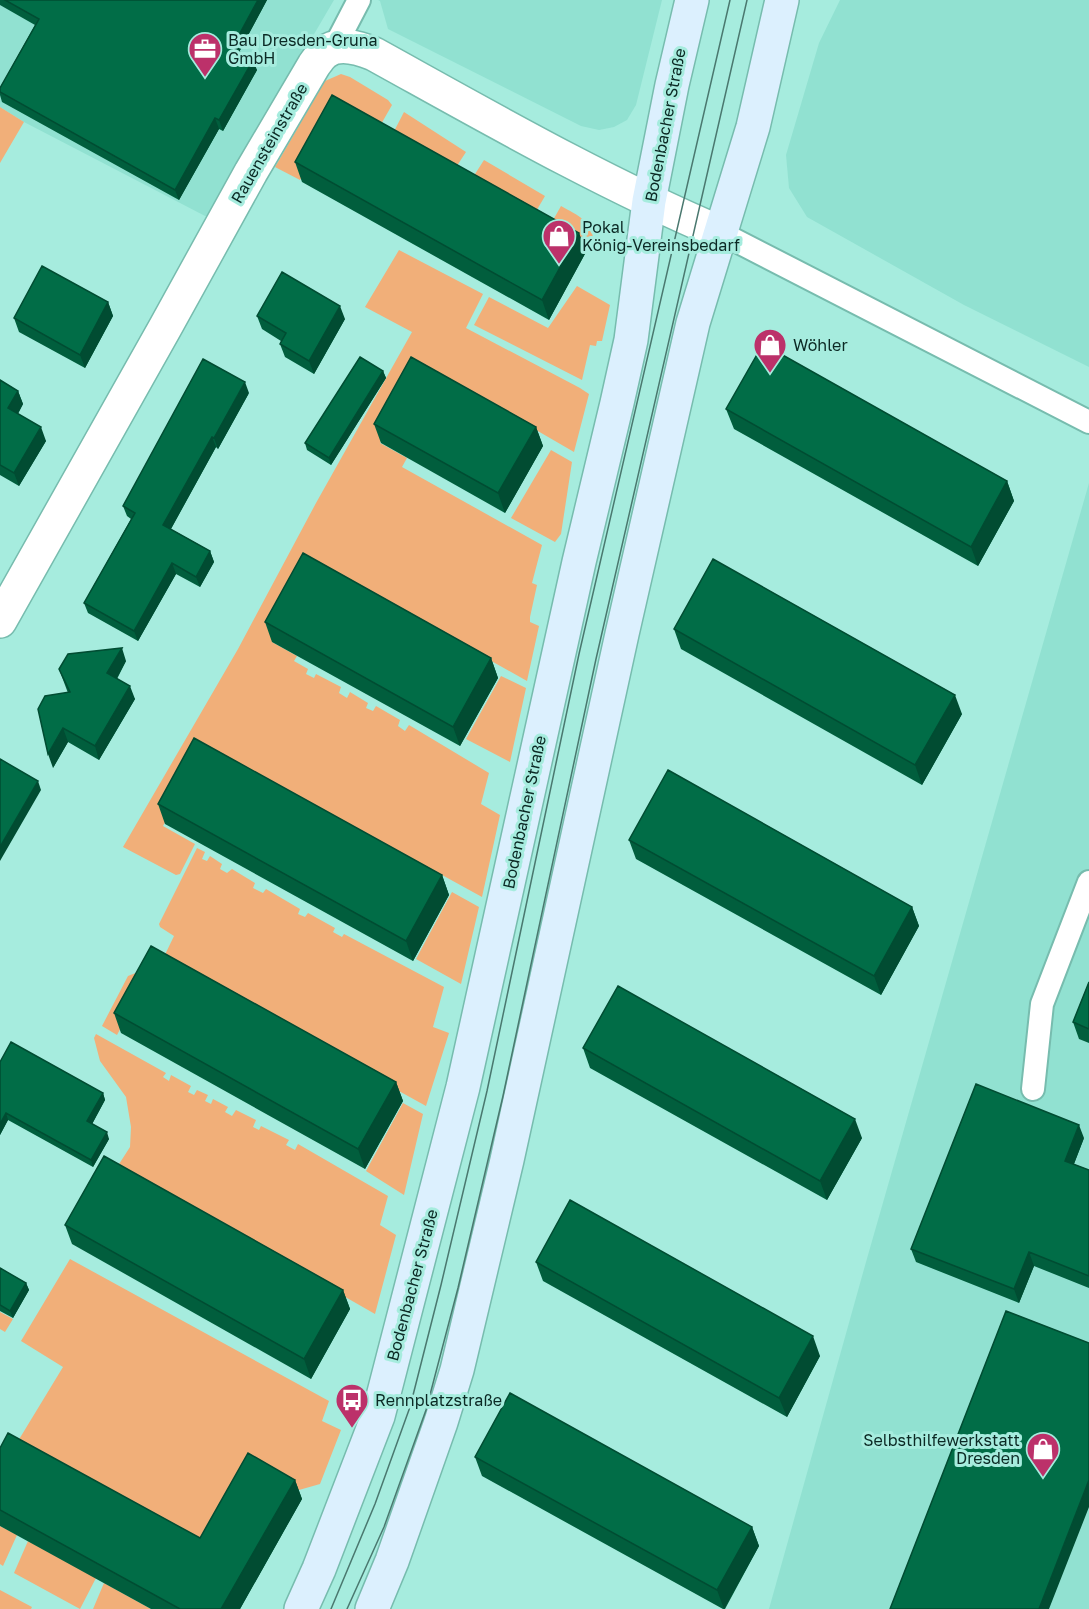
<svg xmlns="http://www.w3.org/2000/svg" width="1089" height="1609" font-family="'Golos Text',sans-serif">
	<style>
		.built { fill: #91e1d1 }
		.green { fill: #f1af79 }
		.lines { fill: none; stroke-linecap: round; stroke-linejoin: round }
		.lane-casing { stroke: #77bcae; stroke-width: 26 }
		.street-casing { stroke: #77bcae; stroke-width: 36 }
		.secondary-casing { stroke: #77bcae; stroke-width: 36 }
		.lane { stroke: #fff; stroke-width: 22 }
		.street { stroke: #fff; stroke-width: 33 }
		.secondary { stroke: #dcf0fe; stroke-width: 33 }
		.tram { stroke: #4a786f; stroke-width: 1.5 }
		.wall { fill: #015e3d }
		.shaded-wall { fill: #014c32 }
		.building { fill: #016d47; stroke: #014c32; stroke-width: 1.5 }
		.labels { text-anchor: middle; stroke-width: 6; stroke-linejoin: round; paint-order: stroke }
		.poi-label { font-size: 16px; fill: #0b2924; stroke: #a6ecde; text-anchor: start }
		.street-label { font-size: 16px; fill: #0b2924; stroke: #a6ecde }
	</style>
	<rect width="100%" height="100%" fill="#a6ecde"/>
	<path class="built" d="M 0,0 L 334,0 L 207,217 L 24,122 L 0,107 Z
		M 378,0 L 662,0 L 636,105 L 627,120 L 614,127 L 599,130 L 581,126 L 388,29 L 380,1 Z
		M 840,0 L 1089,0 L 1089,367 L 964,305 L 807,217 L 789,188 L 786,155 L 819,43 Z
		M 1089,483 L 1089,1609 L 769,1609 L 866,1262 Z"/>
	<path class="green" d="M 341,74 L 350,77 L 388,100 L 392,105 L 376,133 L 339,113 L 300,180 L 275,167 L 325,81 Z
		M 0,107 L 24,122 L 0,163 Z
		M 404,112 L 466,152 L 451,175 L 389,141 Z
		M 484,160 L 545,196 L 531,220 L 468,185 Z
		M 561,206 C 582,218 600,224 590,252 L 548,229 Z
		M 399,250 L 483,294 L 466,328 L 580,388 L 589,394 L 574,452 L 450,380 L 418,375 L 380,443 L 407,458 L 402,467 L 542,545 L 532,583 L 537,585 L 530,617 L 530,622 L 539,626 L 527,681 L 344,578 L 310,572 L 272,642 L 297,656 L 294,661 L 308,669 L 306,674 L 314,678 L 316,674 L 341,687 L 339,693 L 347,698 L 350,692 L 368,703 L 366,708 L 373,711 L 376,706 L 400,720 L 398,726 L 405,731 L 409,725 L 489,773 L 481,804 L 500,815 L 482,897 L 246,767 L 202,756 L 163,826 L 195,844 L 180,874 L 176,875 L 123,847 L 238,649 L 316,503 L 412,332 L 365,307 Z
		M 577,286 L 610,305 L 602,341 L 597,341 L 596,346 L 590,345 L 582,380 L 474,325 L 489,297 L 548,328 Z
		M 551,450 L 572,462 L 561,534 L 555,542 L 511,518 Z
		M 501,676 L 526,688 L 510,762 L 466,739 Z
		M 197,848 L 205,852 L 202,859 L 207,861 L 210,856 L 222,864 L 220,869 L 227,873 L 232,869 L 255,883 L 253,888 L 263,893 L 266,889 L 300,909 L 298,914 L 305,917 L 308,913 L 335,928 L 333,932 L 342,937 L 344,934 L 444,987 L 433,1027 L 449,1033 L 426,1106 L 200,981 L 160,965 L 174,936 L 160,927 L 159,924 Z
		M 452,892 L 479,907 L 461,984 L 416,959 Z
		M 138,972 L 147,979 L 117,1035 L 102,1026 L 128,976 Z
		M 96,1034 L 166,1073 L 163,1077 L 169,1081 L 171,1075 L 191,1086 L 188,1092 L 194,1095 L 197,1090 L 208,1095 L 205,1101 L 211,1104 L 213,1099 L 228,1107 L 225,1112 L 232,1116 L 236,1110 L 256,1120 L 253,1127 L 259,1130 L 261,1126 L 289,1140 L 286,1145 L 295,1150 L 298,1144 L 388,1196 L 380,1225 L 396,1235 L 375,1314 L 153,1187 L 112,1175 L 130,1147 L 131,1127 L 126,1097 L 100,1061 L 94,1038 Z
		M 403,1103 L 423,1114 L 404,1195 L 366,1171 Z
		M 70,1259 L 329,1401 L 322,1421 L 341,1430 L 320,1484 L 299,1490 L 254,1471 L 229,1566 L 15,1446 L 63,1367 L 21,1341 Z
		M 0,1312 L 13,1319 L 5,1332 L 0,1329 Z
		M 0,1526 L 17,1535 L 3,1566 L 0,1564 Z
		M 28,1541 L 96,1578 L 80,1609 L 14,1573 Z
		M 104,1583 L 151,1609 L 93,1609 Z
		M 0,1590 L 32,1607 L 31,1609 L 0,1609 Z"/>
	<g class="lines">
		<g class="lane-casing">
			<path id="lane" d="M 334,48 L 359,0
				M 721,233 L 1089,422
				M 1033,1089 L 1042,1004 L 1089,882"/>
		</g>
		<g class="street-casing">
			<path id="street" d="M 0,621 L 166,326 L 251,172 L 314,65 C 317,61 320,56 324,53 C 338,41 359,48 374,54 C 488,117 601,182 721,233"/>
		</g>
		<g class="secondary-casing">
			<path id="secondary" d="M 301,1609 L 319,1569 L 378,1416 L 463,1087 L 579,562 L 617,403 L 631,340 L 649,201 L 672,85 L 692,0
				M 372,1609 L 392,1561 L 441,1422 L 457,1370 L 507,1160 L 622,634 L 693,323 L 753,127 L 782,0"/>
		</g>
		<use href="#lane" class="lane"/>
		<use href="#street" class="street"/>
		<use href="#secondary" class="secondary"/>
		<path class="tram" d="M 331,1609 L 375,1504 L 410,1407 L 441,1285 L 487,1091 L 579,654 L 730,0
			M 347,1609 L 384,1527 L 426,1410 L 458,1288 L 503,1096 L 596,659 L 747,0"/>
	</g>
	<path class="wall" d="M 0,0 L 267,0 L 239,52 L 257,70 L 223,131 L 219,129 L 179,200 L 2,102 L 0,95 L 0,88 L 35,25 L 0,5 Z
		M 295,162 L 579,233 L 586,252 L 549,320 L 302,182 Z
		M 108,302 L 113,316 L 85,368 L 19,332 L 14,318 Z
		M 257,316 L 345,319 L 314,374 L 285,357 L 280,344 L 281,341 L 262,329 Z
		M 383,371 L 386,378 L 331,465 L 307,450 L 305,443 Z
		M 0,380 L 18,391 L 23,404 L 18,414 L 46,441 L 19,486 L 0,475 Z
		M 249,393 L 218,449 L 216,447 L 171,529 L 210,551 L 214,562 L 200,587 L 176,574 L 138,641 L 88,613 L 84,603 L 131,519 L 127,516 L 123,506 Z
		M 726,409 L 1007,481 L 1014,501 L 978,566 L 734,429 Z
		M 374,424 L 536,427 L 543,446 L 505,513 L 381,443 Z
		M 265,622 L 491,658 L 498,678 L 460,746 L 272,642 Z
		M 674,629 L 962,714 L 922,785 L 681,649 Z
		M 126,661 L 117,679 L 135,699 L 99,760 L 68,742 L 53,768 L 68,693 L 59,669 Z
		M 158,804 L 442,875 L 449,895 L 413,961 L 165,824 Z
		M 629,840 L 912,907 L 919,926 L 881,995 L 636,859 Z
		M 1089,982 L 1089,1043 L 1079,1039 L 1073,1022 Z
		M 114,1013 L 396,1082 L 403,1101 L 365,1169 L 121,1033 Z
		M 583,1048 L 862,1138 L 827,1200 L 590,1068 Z
		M 0,1062 L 103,1093 L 105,1100 L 92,1124 L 109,1139 L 93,1167 L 8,1120 L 0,1135 Z
		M 1084,1138 L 1074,1164 L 1089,1170 L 1089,1288 L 1034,1266 L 1019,1303 L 916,1262 L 911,1249 Z
		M 65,1225 L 343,1290 L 350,1309 L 311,1379 L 72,1244 Z
		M 536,1262 L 820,1356 L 787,1417 L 543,1281 Z
		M 0,1268 L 26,1283 L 29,1290 L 13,1318 L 0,1311 Z
		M 0,1448 L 200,1538 L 295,1480 L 302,1499 L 240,1609 L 151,1609 L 0,1526 Z
		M 475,1457 L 752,1527 L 759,1546 L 725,1609 L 723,1609 L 482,1476 Z"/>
	<path class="shaded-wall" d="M 258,0 L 267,0 L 236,58 L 232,48 Z
		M 253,60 L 257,70 L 223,131 L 219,120 Z
		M 215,118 L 219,129 L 179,200 L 175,190 Z
		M 579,233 L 586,252 L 549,320 L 542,300 Z
		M 108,302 L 113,316 L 85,368 L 80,355 Z
		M 340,306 L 345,319 L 314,374 L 309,361 Z
		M 383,371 L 386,378 L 331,465 L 329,458 Z
		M 245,382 L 249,393 L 218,449 L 214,438 Z
		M 18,391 L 23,404 L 13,422 L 8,408 Z
		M 41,427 L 46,441 L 19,486 L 14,473 Z
		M 536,427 L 543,446 L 505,513 L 498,493 Z
		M 212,437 L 216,447 L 167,536 L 163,525 Z
		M 1007,481 L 1014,501 L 978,566 L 971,547 Z
		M 210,551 L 214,562 L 200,587 L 196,577 Z
		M 172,563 L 176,574 L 138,641 L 134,631 Z
		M 122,648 L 126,661 L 112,687 L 107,673 Z
		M 491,658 L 498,678 L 460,746 L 453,727 Z
		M 130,686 L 135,699 L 99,760 L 95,746 Z
		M 955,695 L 962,714 L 922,785 L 915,765 Z
		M 63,728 L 68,742 L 53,768 L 48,754 Z
		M 38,781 L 41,790 L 0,861 L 0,847 Z
		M 442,875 L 449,895 L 413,961 L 406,941 Z
		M 912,907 L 919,926 L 881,995 L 874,976 Z
		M 396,1082 L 403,1101 L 365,1169 L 358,1149 Z
		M 103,1093 L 105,1100 L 90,1128 L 87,1121 Z
		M 6,1113 L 8,1120 L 0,1135 L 0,1124 Z
		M 855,1119 L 862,1138 L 827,1200 L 820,1181 Z
		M 1079,1125 L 1084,1138 L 1070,1174 L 1065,1161 Z
		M 107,1132 L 109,1139 L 93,1167 L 91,1160 Z
		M 1029,1252 L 1034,1266 L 1019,1303 L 1014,1289 Z
		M 26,1283 L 29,1290 L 13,1318 L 10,1311 Z
		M 343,1290 L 350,1309 L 311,1379 L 304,1359 Z
		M 813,1336 L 820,1356 L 787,1417 L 779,1398 Z
		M 295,1480 L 302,1499 L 240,1609 L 221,1609 Z
		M 1089,1480 L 1089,1507 L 1049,1609 L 1039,1609 Z
		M 752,1527 L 759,1546 L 724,1609 L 717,1590 Z"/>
	<path class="building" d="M 5,0 L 258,0 L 232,48 L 253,60 L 219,120 L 215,118 L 175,190 L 0,92 L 0,88 L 39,19 Z
		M 332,95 L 579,233 L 542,300 L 295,162 Z
		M 42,266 L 108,302 L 80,355 L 14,318 Z
		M 282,272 L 340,306 L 309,361 L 280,344 L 286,333 L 257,316 Z
		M 763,344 L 1007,481 L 971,547 L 726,409 Z
		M 360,357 L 383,371 L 329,458 L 305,443 Z
		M 411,357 L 536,427 L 498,493 L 374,424 Z
		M 203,359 L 245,382 L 214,438 L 212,437 L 163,525 L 210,551 L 196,577 L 172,563 L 134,631 L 84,603 L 135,513 L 123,506 Z
		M 0,380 L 18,391 L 8,408 L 41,427 L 14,473 L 0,465 Z
		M 303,553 L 491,658 L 453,727 L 265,622 Z
		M 713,559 L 955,695 L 915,765 L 674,629 Z
		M 122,648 L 107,673 L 130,686 L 95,746 L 63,728 L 48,754 L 38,709 L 45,696 L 70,692 L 59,669 L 68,654 Z
		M 194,738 L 442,875 L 406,941 L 158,804 Z
		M 0,759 L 38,781 L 0,847 Z
		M 668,770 L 912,907 L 874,976 L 629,840 Z
		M 151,946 L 396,1082 L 358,1149 L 114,1013 Z
		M 1089,982 L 1089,1029 L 1073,1022 Z
		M 618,986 L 855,1119 L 820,1181 L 583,1048 Z
		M 11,1042 L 103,1093 L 87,1121 L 107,1132 L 91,1160 L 6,1113 L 0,1124 L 0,1062 Z
		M 976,1084 L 1079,1125 L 1065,1161 L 1089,1170 L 1089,1276 L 1029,1252 L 1014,1289 L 911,1249 Z
		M 104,1156 L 343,1290 L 304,1359 L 65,1225 Z
		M 570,1200 L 813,1336 L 779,1398 L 536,1262 Z
		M 0,1268 L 26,1283 L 10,1311 L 0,1305 Z
		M 1006,1311 L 1089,1343 L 1089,1480 L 1039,1609 L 890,1609 Z
		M 510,1393 L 752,1527 L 717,1590 L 475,1457 Z
		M 8,1433 L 200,1538 L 248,1453 L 295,1480 L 221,1609 L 180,1609 L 0,1510 L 0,1448 Z"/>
	<defs>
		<g id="office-pin" transform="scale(1.725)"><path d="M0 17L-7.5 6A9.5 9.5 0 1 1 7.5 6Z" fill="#bc316a" stroke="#a6ecde"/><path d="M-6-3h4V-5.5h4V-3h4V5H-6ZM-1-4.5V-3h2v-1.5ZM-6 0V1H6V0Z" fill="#fff"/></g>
		<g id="shop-pin" transform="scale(1.725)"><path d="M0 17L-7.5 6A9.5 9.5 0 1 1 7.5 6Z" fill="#bc316a" stroke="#a6ecde"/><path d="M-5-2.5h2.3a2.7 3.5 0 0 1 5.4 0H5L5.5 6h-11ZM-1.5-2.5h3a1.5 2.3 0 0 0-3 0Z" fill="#fff"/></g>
		<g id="bus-pin" transform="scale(1.725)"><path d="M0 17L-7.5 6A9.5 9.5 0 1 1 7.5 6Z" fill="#bc316a" stroke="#a6ecde"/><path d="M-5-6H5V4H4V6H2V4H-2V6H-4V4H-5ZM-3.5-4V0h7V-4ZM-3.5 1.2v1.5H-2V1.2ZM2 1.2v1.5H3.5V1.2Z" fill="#fff"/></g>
	</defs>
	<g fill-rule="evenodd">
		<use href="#office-pin" x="205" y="49"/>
		<use href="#shop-pin" x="559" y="236"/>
		<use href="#shop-pin" x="770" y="345"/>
		<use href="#bus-pin" x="352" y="1400"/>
		<use href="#shop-pin" x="1043" y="1449"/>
	</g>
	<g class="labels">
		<g class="poi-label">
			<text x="228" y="46">Bau Dresden-Gruna<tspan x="228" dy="18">GmbH</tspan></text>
			<text x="582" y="233">Pokal<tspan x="582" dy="18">König-Vereinsbedarf</tspan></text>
			<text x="793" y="351">Wöhler</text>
			<text x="375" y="1406">Rennplatzstraße</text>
			<text x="1020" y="1446" text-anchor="end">Selbsthilfewerkstatt<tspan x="1020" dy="18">Dresden</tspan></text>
		</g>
		<g class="street-label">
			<text transform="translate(665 125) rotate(-79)" y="6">Bodenbacher Straße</text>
			<text transform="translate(269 143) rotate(-60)" y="6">Rauensteinstraße</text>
			<text transform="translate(524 812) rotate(-78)" y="6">Bodenbacher Straße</text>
			<text transform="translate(412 1285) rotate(-75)" y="6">Bodenbacher Straße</text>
		</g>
	</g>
</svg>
